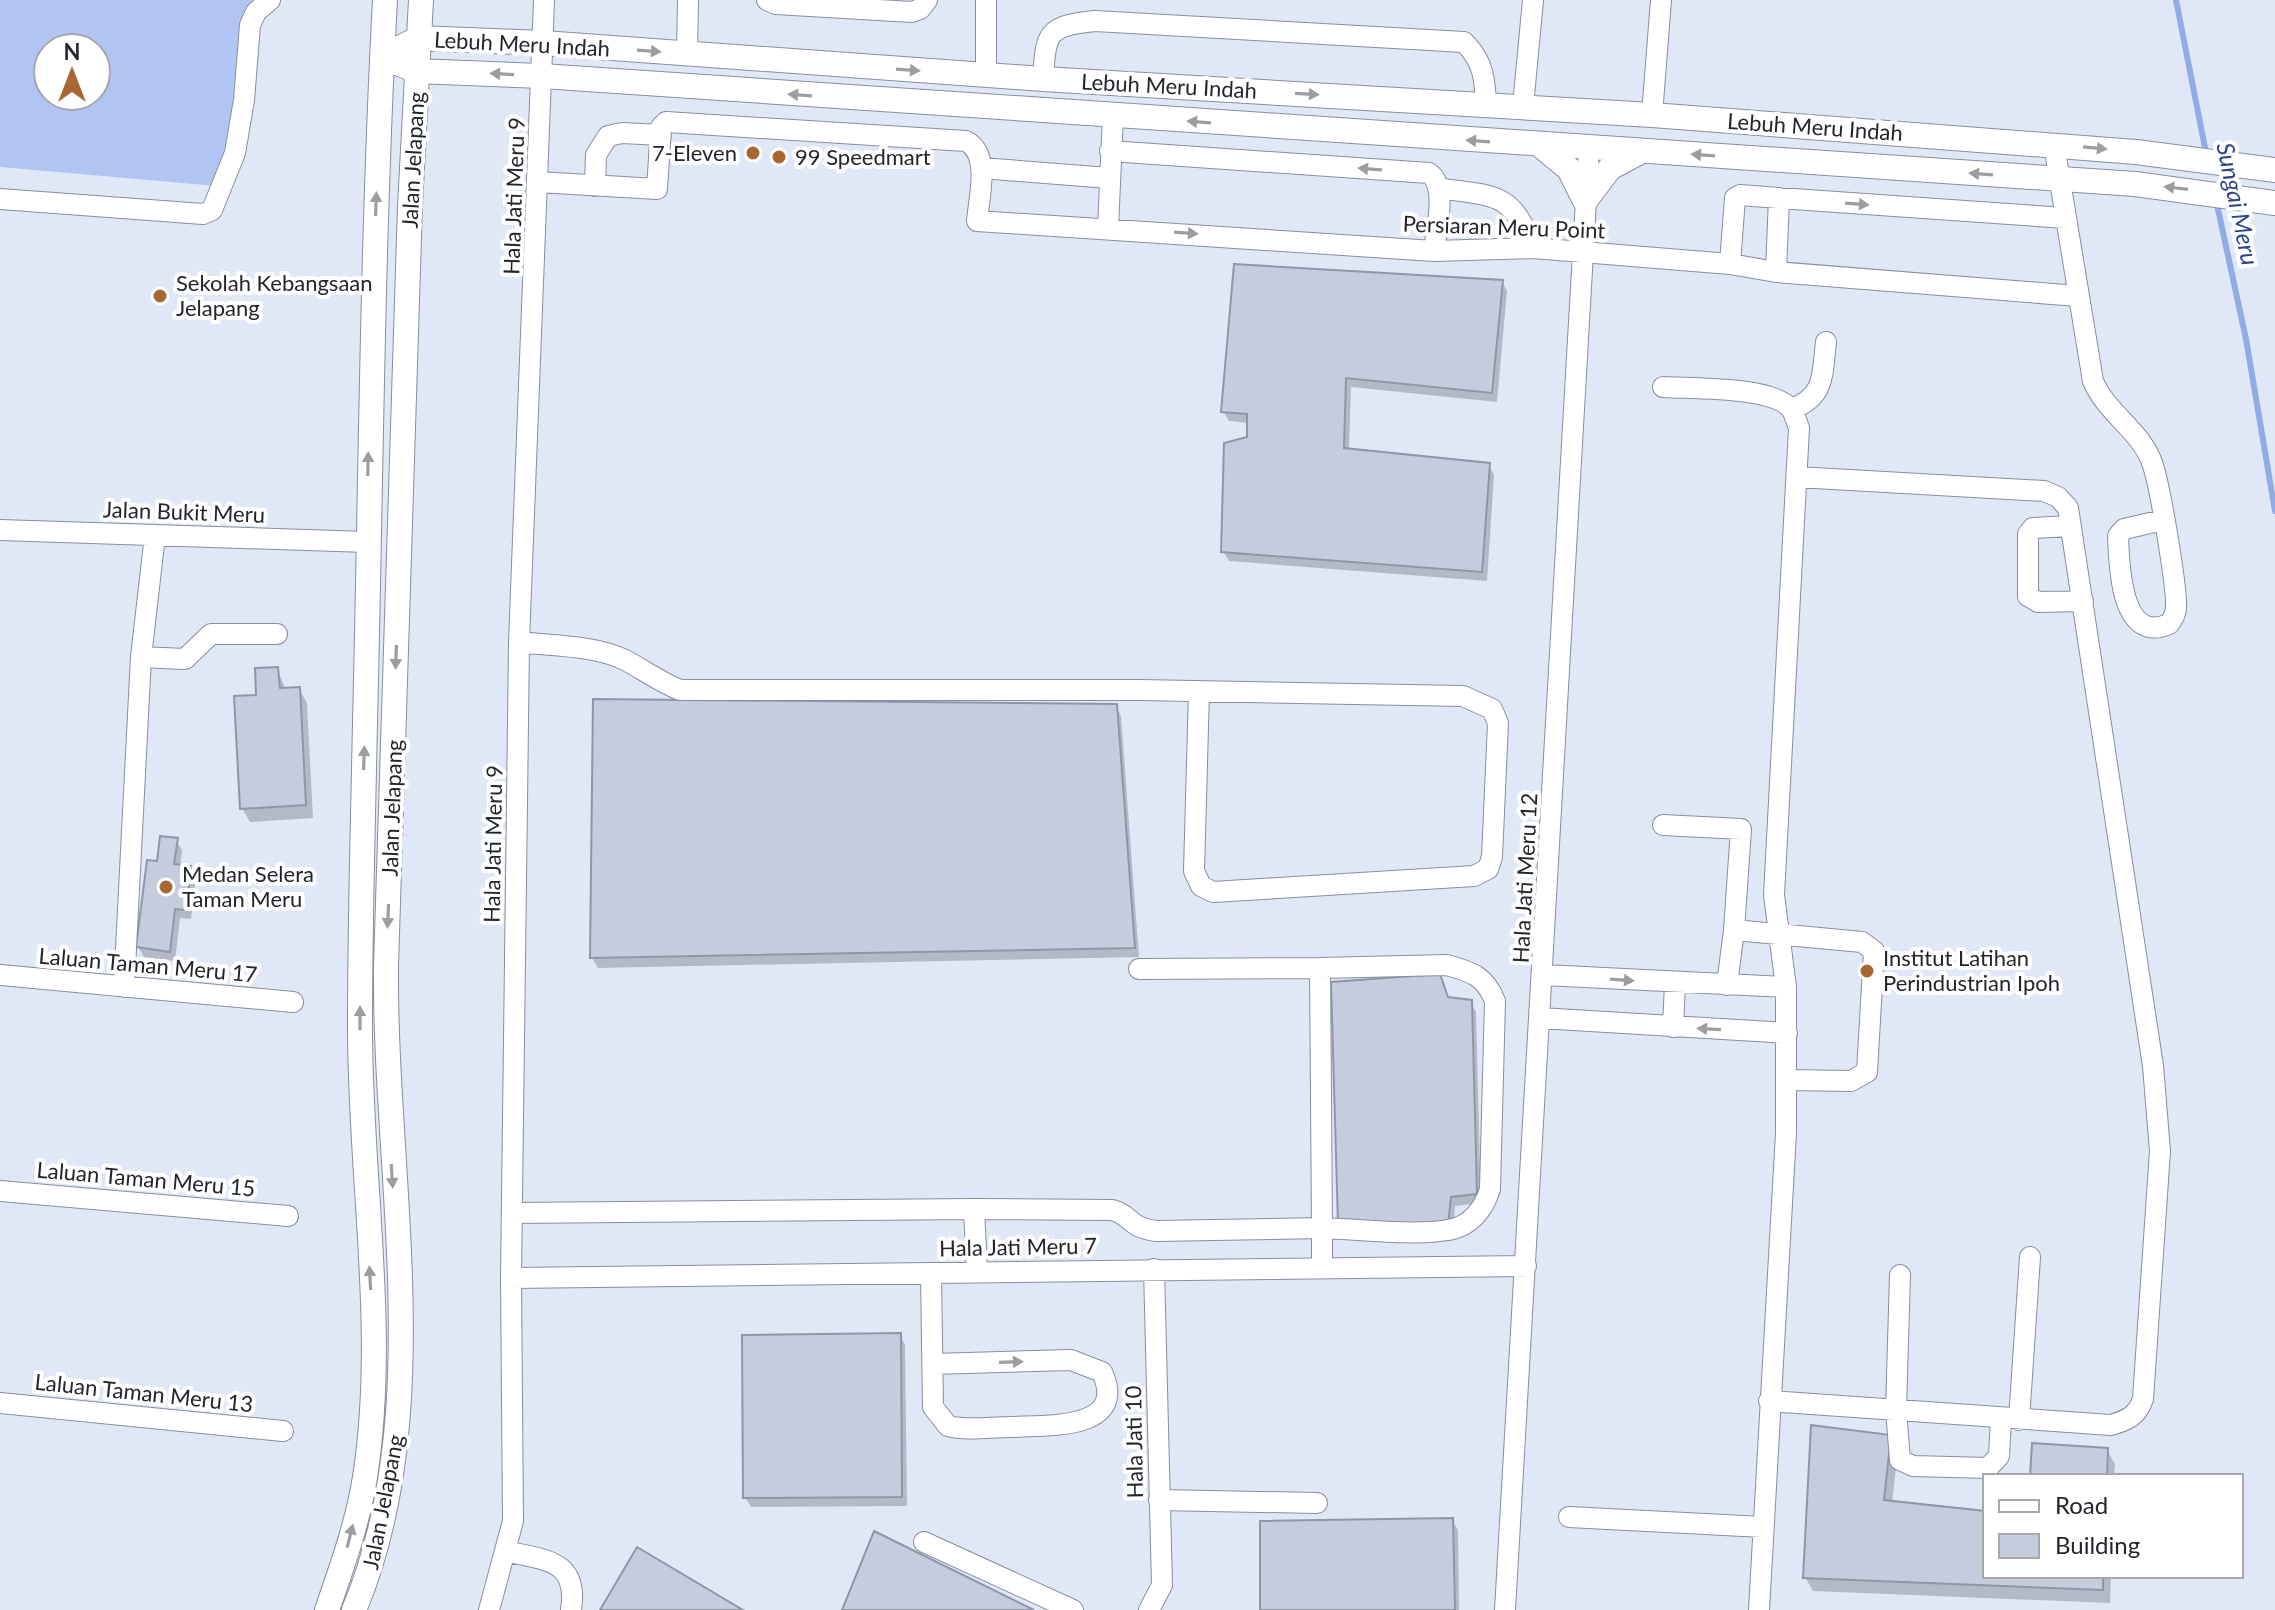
<svg xmlns="http://www.w3.org/2000/svg" width="2275" height="1610" font-family="Lato,sans-serif">
	<style>
		.grass { fill: #b1c5f5; fill-rule: evenodd }
		.shadow { fill: #0003 }
		.lines { fill: none; stroke-linecap: round; stroke-linejoin: round }
		.stream { stroke: #92abe5; stroke-width: 6 }
		.building { fill: #c5ccdd; stroke: #9096a6; stroke-width: 2 }
		.minor-casing { stroke: #878e9d; stroke-width: 22 }
		.major-casing { stroke: #878e9d; stroke-width: 26 }
		.minor { stroke: #fff; stroke-width: 20 }
		.major { stroke: #fff; stroke-width: 24 }
		.oneway { fill: #9c9da0 }
		.poi-dot { fill: #a86632; stroke: #fff; stroke-width: 3 }
		.labels { text-anchor: middle; stroke-width: 8; stroke-linejoin: round; paint-order: stroke }
		.street-label { font-size: 22px; fill: #22252b; stroke: #fff }
		.poi-label { font-size: 22px; fill: #22252b; stroke: #fff; text-anchor: start }
		.water-label { font-size: 24px; font-style: italic; fill: #2c4589; stroke: #fff }
	</style>
	<rect width="100%" height="100%" fill="#e0e8f8"/>
	<path class="grass" d="M 0,0 L 252,0 L 246,147 L 228,187 L 0,167 ZM 48,48 L 96,48 L 96,96 L 48,96 Z"/>
	<path class="shadow" d="M 1502,281 L 1507,291 L 1497,402 L 1351,387 L 1349,450 L 1489,465 L 1494,475 L 1487,581 L 1229,561 L 1223,551 L 1249,439 L 1249,423 L 1229,421 L 1223,411 Z
		M 277,669 L 286,690 L 299,689 L 307,703 L 313,818 L 250,822 L 242,808 L 258,697 Z
		M 1116,706 L 1121,716 L 1139,957 L 598,968 L 592,958 Z
		M 176,840 L 182,850 L 180,867 L 190,868 L 196,878 L 191,919 L 180,918 L 175,961 L 144,957 L 138,947 L 159,863 Z
		M 1439,976 L 1449,999 L 1470,1002 L 1476,1012 L 1481,1203 L 1455,1206 L 1453,1235 L 1346,1235 Z
		M 900,1335 L 905,1345 L 907,1506 L 751,1507 L 745,1497 Z
		M 1813,1427 L 1898,1450 L 1892,1503 L 1985,1513 L 1985,1576 L 2111,1576 L 2110,1603 L 1813,1591 L 1805,1577 Z
		M 2107,1450 L 2115,1464 L 2114,1476 L 2032,1476 Z
		M 1452,1520 L 1458,1530 L 1459,1610 L 1262,1610 Z"/>
	<g class="lines">
		<path class="stream" d="M 2176,0 L 2206,153
			M 2216,200 L 2246,339 L 2275,511"/>
	</g>
	<path class="building" d="M 1234,264 L 1503,280 L 1492,393 L 1346,378 L 1344,448 L 1490,463 L 1482,572 L 1221,552 L 1224,443 L 1247,437 L 1247,414 L 1221,412 Z
		M 278,667 L 280,688 L 300,687 L 306,805 L 240,809 L 234,696 L 256,695 L 255,668 Z
		M 593,699 L 1117,704 L 1135,948 L 590,958 Z
		M 160,836 L 178,838 L 174,864 L 191,866 L 186,910 L 175,909 L 170,952 L 136,947 L 147,860 L 157,861 Z
		M 1440,974 L 1448,997 L 1472,1000 L 1477,1194 L 1451,1197 L 1448,1225 L 1338,1225 L 1331,982 Z
		M 901,1333 L 902,1497 L 743,1498 L 742,1335 Z
		M 1811,1425 L 1891,1435 L 1884,1500 L 1985,1511 L 1985,1576 L 2103,1576 L 2103,1590 L 1803,1578 Z
		M 2032,1443 L 2108,1448 L 2107,1476 L 2030,1476 Z
		M 1453,1518 L 1455,1610 L 1260,1610 L 1260,1521 Z
		M 874,1531 L 1034,1610 L 842,1610 Z
		M 637,1547 L 743,1610 L 600,1610 Z"/>
	<g class="lines">
		<g class="minor-casing">
			<path id="minor" d="M 767,0 L 776,4 L 912,12 L 920,9 L 927,0
				M 687,54 L 688,0
				M 986,75 L 986,0
				M 1043,79 C 1046,33 1046,26 1095,21 L 1464,42 C 1483,61 1485,78 1486,104
				M 1523,106 L 1533,0
				M 1652,115 L 1661,0
				M 2054,145 L 2093,381 C 2106,412 2139,430 2151,460 C 2159,478 2177,587 2176,607 C 2176,614 2173,619 2169,624 C 2121,645 2119,566 2118,536 L 2124,529 L 2163,520
				M 1110,151 L 1429,173 C 1448,186 1436,230 1434,251
				M 981,168 L 1109,178
				M 538,182 L 657,189 L 661,127 L 666,122 L 966,141 C 991,154 979,196 977,221 L 1434,251 L 1533,248 L 1730,264 L 1776,272 L 2078,296
				M 595,186 L 596,155 L 608,136 L 622,133 L 661,135
				M 1439,188 C 1495,197 1511,190 1533,248
				M 1779,198 L 2065,218
				M 0,199 L 203,214 L 212,210 L 235,153 L 244,100 L 250,25 L 256,12 L 270,0
				M 1108,228 L 1113,116
				M 1730,264 L 1735,198 L 1740,195 L 1779,198 L 1776,272
				M 1663,387 C 1692,389 1775,386 1792,410 C 1795,415 1797,423 1799,428 L 1774,895 L 1786,987 L 1786,1133 L 1759,1610
				M 1792,409 C 1826,396 1822,374 1826,342
				M 2071,526 L 2033,528 L 2028,534 L 2028,596 L 2038,602 L 2083,601
				M 0,530 L 367,542
				M 519,642 C 552,646 595,645 625,660 C 644,670 660,682 680,690 L 1140,690 L 1463,696 L 1492,709 L 1498,723 L 1492,857 L 1488,869 L 1474,876 L 1213,892 L 1201,886 L 1194,871 L 1199,691
				M 141,657 L 185,659 L 211,634 L 277,634
				M 1663,825 L 1741,829 L 1734,930 L 1862,942 L 1874,951 L 1867,1072 L 1851,1081 L 1787,1080
				M 1447,965 C 1472,972 1485,976 1495,1001 L 1490,1189 C 1484,1209 1470,1227 1448,1230 C 1414,1236 1359,1229 1322,1228 L 1320,968 Z
				M 1139,969 L 1320,968
				M 0,975 L 293,1002
				M 1544,975 L 1786,987
				M 1727,985 L 1734,930
				M 124,987 L 141,657 L 155,535
				M 1540,1018 L 1787,1033
				M 1673,1027 L 1675,984
				M 0,1191 L 288,1216
				M 974,1209 L 1112,1210 C 1132,1215 1127,1227 1156,1231 L 1322,1228 L 1322,1267
				M 512,1213 L 974,1209 L 977,1272
				M 931,1273 L 933,1407 L 948,1426 C 968,1431 990,1427 1010,1427 C 1046,1425 1129,1431 1102,1372 L 1071,1360 L 933,1364
				M 1900,1275 L 1896,1410 L 1900,1460 L 1913,1466 L 1988,1468 L 1999,1456 L 2001,1418
				M 511,1278 L 1526,1266
				M 1769,1401 L 2111,1425 C 2128,1420 2137,1416 2143,1399 L 2160,1151 L 2153,1066 L 2068,508 L 2058,497 L 2044,491 L 1797,477
				M 0,1403 L 283,1431
				M 2019,1420 L 2030,1257
				M 1159,1500 L 1317,1503
				M 1569,1517 L 1763,1527
				M 924,1542 L 1073,1610
				M 505,1551 C 544,1560 579,1559 571,1610
				M 489,1610 L 513,1521 L 511,1278 L 519,642 L 544,0
				M 1149,1610 L 1162,1585 L 1154,1269
				M 1505,1610 L 1589,148"/>
		</g>
		<g class="major-casing">
			<path id="major" d="M 382,57 L 419,38 L 543,43 L 1043,79 L 1652,115 L 2136,152 L 2275,170
				M 382,57 L 417,71 L 542,76 L 2135,184 L 2275,203
				M 1540,145 L 1569,169 L 1585,201 L 1610,168 L 1640,152
				M 327,1610 C 342,1567 358,1522 365,1477 C 388,1329 359,1172 360,1023 C 360,923 363,823 365,723 C 371,482 372,241 385,0
				M 354,1610 C 437,1413 384,1175 386,966 L 410,206 L 421,0"/>
		</g>
		<use href="#minor" class="minor"/>
		<use href="#major" class="major"/>
	</g>
	<defs><path id="oneway-solid" d="M-6-.8H1V-3.2L6.5 0L1 3.2V.8H-6Z" transform="scale(2)"/></defs>
	<g class="oneway">
		<use href="#oneway-solid" transform="translate(649 51) rotate(4)"/>
		<use href="#oneway-solid" transform="translate(908 70) rotate(4)"/>
		<use href="#oneway-solid" transform="translate(502 74) rotate(-177)"/>
		<use href="#oneway-solid" transform="translate(1307 94) rotate(3)"/>
		<use href="#oneway-solid" transform="translate(800 95) rotate(-176)"/>
		<use href="#oneway-solid" transform="translate(1199 122) rotate(-176)"/>
		<use href="#oneway-solid" transform="translate(1478 141) rotate(-176)"/>
		<use href="#oneway-solid" transform="translate(2095 148) rotate(5)"/>
		<use href="#oneway-solid" transform="translate(1703 155) rotate(-176)"/>
		<use href="#oneway-solid" transform="translate(1370 169) rotate(-176)"/>
		<use href="#oneway-solid" transform="translate(1981 174) rotate(-176)"/>
		<use href="#oneway-solid" transform="translate(2176 188) rotate(-173)"/>
		<use href="#oneway-solid" transform="translate(376 204) rotate(-88)"/>
		<use href="#oneway-solid" transform="translate(1857 204) rotate(4)"/>
		<use href="#oneway-solid" transform="translate(1186 233) rotate(4)"/>
		<use href="#oneway-solid" transform="translate(368 464) rotate(-89)"/>
		<use href="#oneway-solid" transform="translate(396 657) rotate(92)"/>
		<use href="#oneway-solid" transform="translate(364 758) rotate(-88)"/>
		<use href="#oneway-solid" transform="translate(388 916) rotate(93)"/>
		<use href="#oneway-solid" transform="translate(1622 980) rotate(4)"/>
		<use href="#oneway-solid" transform="translate(360 1018) rotate(-90)"/>
		<use href="#oneway-solid" transform="translate(1709 1029) rotate(-177)"/>
		<use href="#oneway-solid" transform="translate(392 1176) rotate(86)"/>
		<use href="#oneway-solid" transform="translate(370 1278) rotate(-93)"/>
		<use href="#oneway-solid" transform="translate(1011 1362) rotate(-2)"/>
		<use href="#oneway-solid" transform="translate(350 1536) rotate(-76)"/>
	</g>
	<g class="poi-dot">
		<circle cx="753" cy="153" r="8"/>
		<circle cx="779" cy="157" r="8"/>
		<circle cx="160" cy="296" r="8"/>
		<circle cx="166" cy="887" r="8"/>
		<circle cx="1867" cy="971" r="8"/>
	</g>
	<g class="labels">
		<g class="street-label">
			<text transform="translate(522 44) rotate(3)" y="8">Lebuh Meru Indah</text>
			<text transform="translate(1169 86) rotate(3)" y="8">Lebuh Meru Indah</text>
			<text transform="translate(1815 127) rotate(4)" y="8">Lebuh Meru Indah</text>
			<text transform="translate(413 160) rotate(-87)" y="8">Jalan Jelapang</text>
			<text transform="translate(514 196) rotate(-88)" y="8">Hala Jati Meru 9</text>
			<text transform="translate(1504 227) rotate(2)" y="8">Persiaran Meru Point</text>
			<text transform="translate(184 512) rotate(2)" y="8">Jalan Bukit Meru</text>
			<text transform="translate(392 808) rotate(-88)" y="8">Jalan Jelapang</text>
			<text transform="translate(493 844) rotate(-89)" y="8">Hala Jati Meru 9</text>
			<text transform="translate(1525 878) rotate(-87)" y="8">Hala Jati Meru 12</text>
			<text transform="translate(148 965) rotate(5)" y="8">Laluan Taman Meru 17</text>
			<text transform="translate(146 1179) rotate(5)" y="8">Laluan Taman Meru 15</text>
			<text transform="translate(1018 1247) rotate(-1)" y="8">Hala Jati Meru 7</text>
			<text transform="translate(144 1393) rotate(6)" y="8">Laluan Taman Meru 13</text>
			<text transform="translate(1134 1442) rotate(-91)" y="8">Hala Jati 10</text>
			<text transform="translate(383 1502) rotate(-79)" y="8">Jalan Jelapang</text>
		</g>
		<g class="poi-label">
			<text x="737" y="161" text-anchor="end">7-Eleven</text>
			<text x="795" y="165">99 Speedmart</text>
			<text x="176" y="291">Sekolah Kebangsaan<tspan x="176" dy="25">Jelapang</tspan></text>
			<text x="182" y="882">Medan Selera<tspan x="182" dy="25">Taman Meru</tspan></text>
			<text x="1883" y="966">Institut Latihan<tspan x="1883" dy="25">Perindustrian Ipoh</tspan></text>
		</g>
		<g class="water-label">
			<text transform="translate(2237 204) rotate(78)" y="8">Sungai Meru</text>
		</g>
	</g>
	<rect x="1983" y="1474" width="260" height="104" fill="#ffffff" stroke="#a7a8aa" stroke-width="2"/>
	<rect x="1999" y="1500" width="40" height="12" fill="#ffffff" stroke="#a7a8aa" stroke-width="2"/>
	<text x="2055" y="1514" font-size="24" fill="#22252b">Road</text>
	<rect x="1999" y="1534" width="40" height="24" fill="#c5ccdd" stroke="#a7a8aa" stroke-width="2"/>
	<text x="2055" y="1554" font-size="24" fill="#22252b">Building</text>
	<g transform="translate(72 72)"><circle r="38" fill="#ffffff" stroke="#a7a8aa" stroke-width="2"/>
	<path d="M0-6L14 30L0 20L-14 30Z" fill="#a86632"/>
	<text y="-12" font-size="22" font-weight="bold" text-anchor="middle" fill="#22252b">N</text>
	</g>
</svg>
